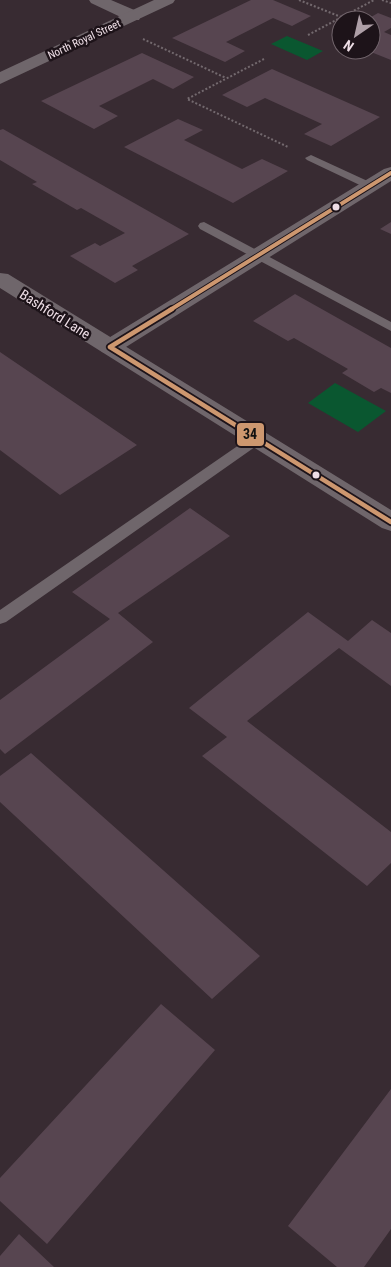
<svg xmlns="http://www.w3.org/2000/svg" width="391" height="1267" font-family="'Roboto Condensed',sans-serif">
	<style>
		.water { fill: #0a5730 }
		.building { fill: #574550 }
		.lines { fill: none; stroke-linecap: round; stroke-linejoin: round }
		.path { stroke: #73696e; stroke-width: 2; stroke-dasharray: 2 2; stroke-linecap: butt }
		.lane { fill: #6f666b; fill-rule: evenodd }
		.street { fill: #6f666b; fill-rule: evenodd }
		.secondary { fill: #6f666b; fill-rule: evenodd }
		.bus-1-far1-casing { stroke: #1d1319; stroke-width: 6 }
		.bus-1-casing { stroke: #1d1319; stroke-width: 8 }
		.bus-1-far1 { stroke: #cd976f; stroke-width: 4 }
		.bus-1 { stroke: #cd976f; stroke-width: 4.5 }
		.bus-dot { fill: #eedee6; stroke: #1d1319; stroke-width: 2 }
		.labels { text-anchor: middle; stroke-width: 5; stroke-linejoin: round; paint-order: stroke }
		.far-street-label { font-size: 11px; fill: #eedee6; stroke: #1d1319 }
		.street-label { font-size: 14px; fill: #eedee6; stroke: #1d1319 }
		.line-badge { stroke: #1d1319; stroke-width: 2 }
		.pale-badge-label { font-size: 14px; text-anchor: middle; font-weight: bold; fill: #111 }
	</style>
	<rect width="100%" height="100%" fill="#382b32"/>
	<path class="water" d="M 287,36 L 323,51 L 307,60 L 271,44 Z
		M 335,383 L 386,411 L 358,432 L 308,403 Z"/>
	<path class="building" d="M 251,0 L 273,0 L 311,16 L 292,26 L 273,18 L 226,42 L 245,51 L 225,62 L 172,38 Z
		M 378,13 L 391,18 L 391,28 L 384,32 L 391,35 L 391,60 L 366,50 L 371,50 L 371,20 L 366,20 Z
		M 142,53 L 194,77 L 173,89 L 153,79 L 99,106 L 118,116 L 94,129 L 41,101 Z
		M 272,69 L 380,117 L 331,146 L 304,134 L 322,124 L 265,98 L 247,107 L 222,95 Z
		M 178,119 L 203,130 L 184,140 L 242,169 L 262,159 L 288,171 L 233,203 L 124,147 Z
		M 3,129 L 189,234 L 132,266 L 138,270 L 115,283 L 70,256 L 95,243 L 100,246 L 125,233 L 81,208 L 77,210 L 32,184 L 37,182 L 0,160 L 0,130 Z
		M 391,222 L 391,234 L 380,229 Z
		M 295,294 L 391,348 L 391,393 L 381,388 L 374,392 L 342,373 L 348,369 L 294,338 L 288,341 L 253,321 Z
		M 0,352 L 137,445 L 60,495 L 0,450 Z
		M 190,508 L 230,536 L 118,613 L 153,642 L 5,754 L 0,749 L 0,700 L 110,619 L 72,592 Z
		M 308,612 L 348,641 L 372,620 L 391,633 L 391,686 L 339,648 L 247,721 L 391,832 L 391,863 L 367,886 L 202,756 L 227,737 L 189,708 Z
		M 31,753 L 260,956 L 212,999 L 0,802 L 0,776 Z
		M 161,1004 L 215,1050 L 47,1244 L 0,1201 L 0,1178 Z
		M 391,1089 L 391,1229 L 364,1267 L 337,1267 L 288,1226 Z
		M 19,1234 L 54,1267 L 0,1267 L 0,1256 Z"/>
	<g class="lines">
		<path class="path" d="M 299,0 L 341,17
			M 382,0 L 391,3
			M 308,35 L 374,0
			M 143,39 L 226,78
			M 264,59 L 187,99 L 288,147"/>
		<path class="lane" d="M 311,155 L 374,184 L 376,186 L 374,188 L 366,188 L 307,160 L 305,158 Z
			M 204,222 L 391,322 L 391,331 L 200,229 L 198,226 L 200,223 Z
			M 257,434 L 262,436 L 264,439 L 262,442 L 6,622 L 0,624 L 0,610 L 252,436 Z"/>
		<path class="street" d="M 89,0 L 111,0 L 139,12 L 141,16 L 139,20 L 127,20 L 91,3 Z
			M 391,167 L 391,181 L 118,352 L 110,354 L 102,352 L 99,347 L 102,342 L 384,169 Z"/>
		<path class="secondary" d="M 154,0 L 175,0 L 173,3 L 0,84 L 0,72 Z
			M 0,273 L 8,274 L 391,510 L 391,531 L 382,528 L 0,288 Z"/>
		<g class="bus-1-far1-casing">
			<path id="bus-1-far1" d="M 170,310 L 391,173"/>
		</g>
		<g class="bus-1-casing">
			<path id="bus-1" d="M 110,347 L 391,522
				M 110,347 L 172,309"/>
		</g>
		<use href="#bus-1-far1" class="bus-1-far1"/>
		<use href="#bus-1" class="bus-1"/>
	</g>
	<g class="bus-dot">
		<circle cx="336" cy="207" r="4.5"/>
		<circle cx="316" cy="475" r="4.5"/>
	</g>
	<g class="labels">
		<g class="far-street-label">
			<text transform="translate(84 39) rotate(-25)" y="4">North Royal Street</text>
		</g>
		<g class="street-label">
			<text transform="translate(55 314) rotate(32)" y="5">Bashford Lane</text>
		</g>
	</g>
	<rect class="line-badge" x="236" y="422" width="29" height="25" rx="5" fill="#cd976f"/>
	<g class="pale-badge-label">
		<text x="250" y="439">34</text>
	</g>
	<g transform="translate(356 35) rotate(214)"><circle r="24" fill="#1d1319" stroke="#71646b"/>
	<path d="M0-4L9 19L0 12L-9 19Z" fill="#ae9fa7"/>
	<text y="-8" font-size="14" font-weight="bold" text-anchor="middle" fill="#eedee6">N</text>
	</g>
</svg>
